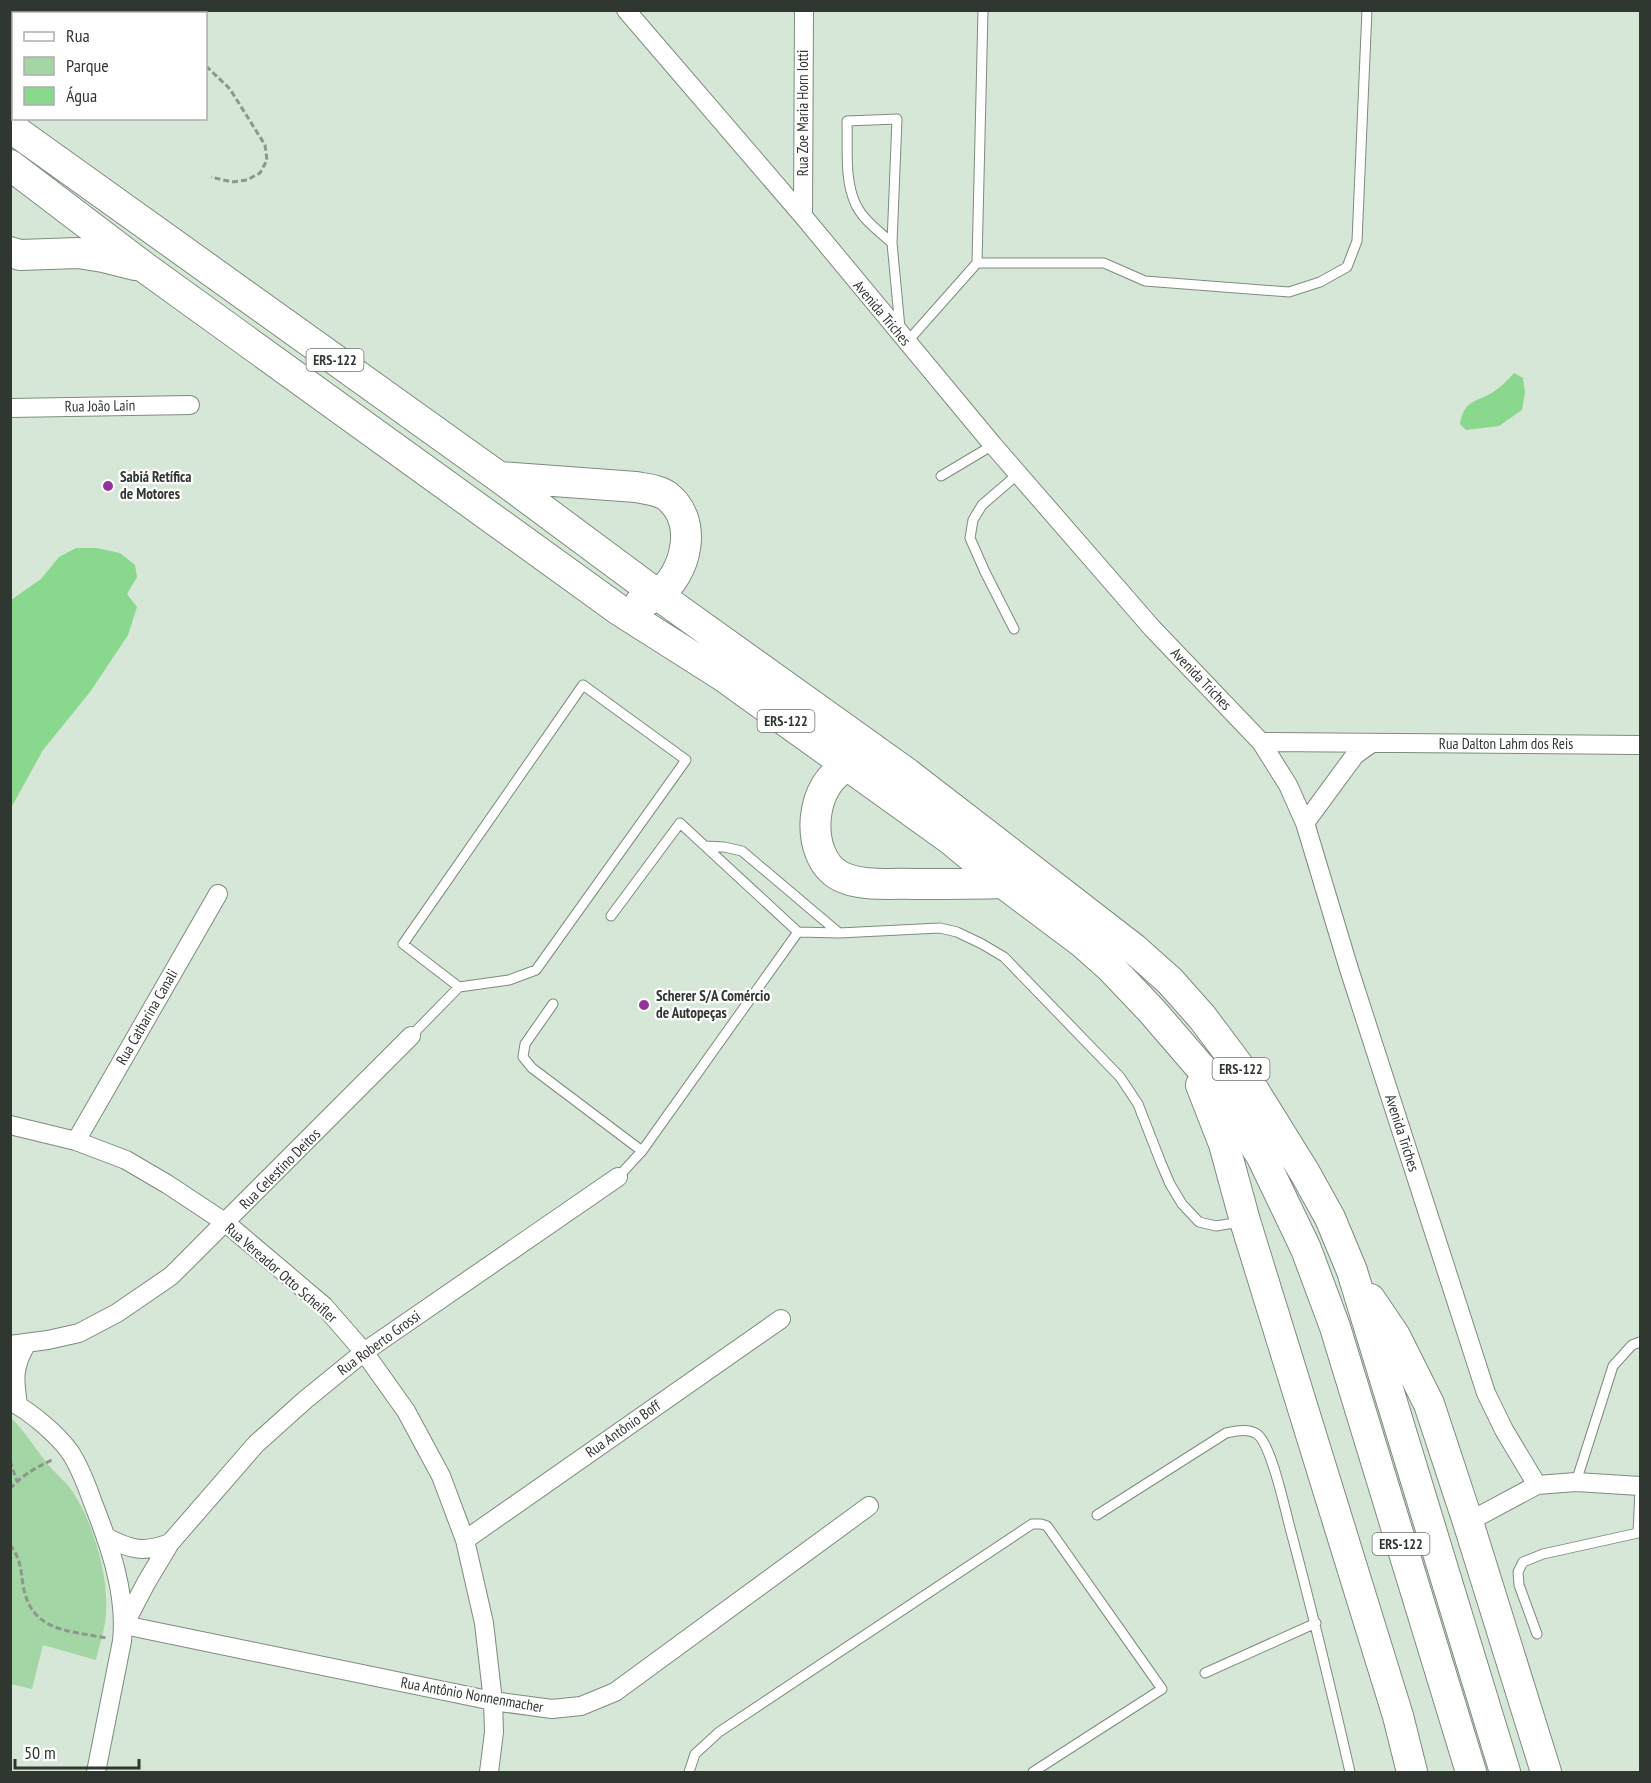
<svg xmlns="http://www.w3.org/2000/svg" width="1651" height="1783" font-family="'PT Sans Narrow',sans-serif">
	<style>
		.green { fill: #a3d5a5 }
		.water { fill: #89d88e }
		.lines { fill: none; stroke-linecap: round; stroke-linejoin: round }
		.service-casing { stroke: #7d8c7d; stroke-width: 11 }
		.minor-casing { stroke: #7d8c7d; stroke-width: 20 }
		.trunk-casing { stroke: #7d8c7d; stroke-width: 32 }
		.path { stroke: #8c988c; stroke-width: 3; stroke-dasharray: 6 3; stroke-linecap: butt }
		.service { stroke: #fff; stroke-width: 9 }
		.minor { stroke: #fff; stroke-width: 18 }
		.trunk { stroke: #fff; stroke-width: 30 }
		.poi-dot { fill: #95339a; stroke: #fff; stroke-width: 2 }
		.labels { text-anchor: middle; stroke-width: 4.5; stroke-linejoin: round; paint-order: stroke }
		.shield { fill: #fff; stroke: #6e736f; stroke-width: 1.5 }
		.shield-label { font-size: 14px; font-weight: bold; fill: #303731 }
		.street-label { font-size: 15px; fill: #303731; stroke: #fff }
		.poi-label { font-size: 15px; font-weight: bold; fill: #303731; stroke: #fff; text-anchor: start }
	</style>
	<rect width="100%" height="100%" fill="#d7e7d7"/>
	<path class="green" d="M 11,1418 C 27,1433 37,1452 51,1468 C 57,1475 65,1481 70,1488 C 93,1520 109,1576 106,1615 C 105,1630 99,1645 96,1660 L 43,1645 L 32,1689 L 11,1684 Z"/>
	<path class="water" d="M 1514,373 L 1523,378 L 1525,392 L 1522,410 L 1499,426 L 1466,430 L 1460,424 C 1464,403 1471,403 1488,395 C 1498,390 1507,381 1514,373 Z
		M 76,548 L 97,548 L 120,553 L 135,565 L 137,577 L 127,594 L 137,607 L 128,635 L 90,692 L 43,750 L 11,808 L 11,600 L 41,579 L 59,557 Z"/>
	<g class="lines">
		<g class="service-casing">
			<path id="service" d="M 892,243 C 880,232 864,221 856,205 C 844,180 848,148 847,121 L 897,119 L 892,243 L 900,328
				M 977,263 L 1104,263 L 1145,281 L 1289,292 L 1320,282 L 1347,267 L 1357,241 L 1367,10
				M 907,342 L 977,263 L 983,10
				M 941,476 L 993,445
				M 1014,629 L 985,572 L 970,538 L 973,520 L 982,505 L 1018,474
				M 705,846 L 724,847 L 742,851 L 839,933
				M 611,916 L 680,823 L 798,932 L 839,933 L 940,928 L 957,932 L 982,944 L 1004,957 L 1120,1077 L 1138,1104 L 1161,1163 L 1170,1184 L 1182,1204 L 1199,1222 L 1216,1226 L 1240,1222
				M 553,1004 L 525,1044 L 523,1057 L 532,1068 L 642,1151
				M 411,1036 L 459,987 L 509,980 L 536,970 L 686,760 L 583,685 L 403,944 L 459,987
				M 618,1177 L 642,1151 L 798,932
				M 1576,1482 L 1613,1366 L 1632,1345 L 1640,1342
				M 1640,1489 L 1638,1533 L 1640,1533
				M 1097,1515 L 1226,1433 C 1236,1431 1248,1428 1257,1434 C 1271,1444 1284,1505 1289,1524 C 1311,1606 1331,1689 1350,1772
				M 1537,1634 L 1519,1585 L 1518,1572 L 1523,1562 L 1543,1554 L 1638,1533
				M 1205,1673 L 1316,1623
				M 689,1772 L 695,1754 L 719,1732 L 1032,1524 L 1041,1524 L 1047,1526 L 1162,1689 L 1033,1772"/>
		</g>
		<g class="minor-casing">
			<path id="minor" d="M 626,10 L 803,216 L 993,445 L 1152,628 L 1261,742 L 1288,785 L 1305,823 L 1349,969 L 1486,1393 L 1504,1430 L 1537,1485
				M 803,216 L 804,10
				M 10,408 L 190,405
				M 1261,742 L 1640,745
				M 1305,823 L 1355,755 L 1372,743
				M 10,1125 L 76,1141 L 126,1160 L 167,1184 L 226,1223 L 324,1306 L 364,1352 L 406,1411 L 441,1476 L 465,1540 L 484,1623 L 493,1701 L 494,1732 L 489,1772
				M 76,1141 L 218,894
				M 618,1177 L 364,1352 L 305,1400 L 256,1444 L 170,1543 L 146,1583 L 124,1625 L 493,1701 L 552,1709 L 581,1706 L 615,1692 L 869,1506
				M 10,1345 L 48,1340 L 79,1333 L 117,1313 L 171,1276 L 411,1036
				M 10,1401 C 31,1412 57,1434 70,1452 C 80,1467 87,1486 93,1503 C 110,1546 127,1594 122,1641 L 96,1772
				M 18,1405 C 14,1379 13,1366 27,1343
				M 1468,1522 L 1537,1485 L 1576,1482 L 1640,1486
				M 106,1537 C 131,1550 144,1553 170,1543
				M 465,1540 L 781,1319"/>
		</g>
		<g class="trunk-casing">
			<path id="trunk" d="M 10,127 L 499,477 L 658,595 L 908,774 L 1133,948 L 1170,981 L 1202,1017 L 1238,1065 L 1305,1173 L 1330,1218 L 1352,1271 L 1505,1772
				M 10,165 L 144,267 L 619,610 L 723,676 L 950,839 L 1003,883 L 1083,943 L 1110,967 L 1151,1010 L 1220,1090 L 1262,1157 L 1306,1249 L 1335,1327 L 1471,1772
				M 10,252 L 20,255 L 78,253 L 103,257 L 135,265
				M 499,477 L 636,487 C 646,489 659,490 667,496 C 699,521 687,574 657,595 C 652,599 646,601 640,603
				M 868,766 C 862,765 856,765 850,766 C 809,779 803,856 840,876 C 860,887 894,883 916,884 C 945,884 974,884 1003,883
				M 1201,1085 L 1224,1144 L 1245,1221 L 1398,1716 L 1412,1772
				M 1370,1299 L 1395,1336 L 1429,1404 L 1468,1522 L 1546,1772"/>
		</g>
		<path class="path" d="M 135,10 L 142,14
			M 206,66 L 230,89 L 265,145 L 267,160 L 260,173 L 247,180 L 232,182 L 211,177
			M 10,1461 L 17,1481
			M 10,1489 C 23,1474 37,1467 54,1459
			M 10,1545 C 20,1557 21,1570 23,1585 C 31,1632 67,1630 106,1638"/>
		<use href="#service" class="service"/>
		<use href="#minor" class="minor"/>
		<use href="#trunk" class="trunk"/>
	</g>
	<g class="poi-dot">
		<circle cx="108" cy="486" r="6"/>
		<circle cx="644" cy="1005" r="6"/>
	</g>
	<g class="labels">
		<g class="shield">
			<rect x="306.5" y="349" width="57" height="22" rx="4.5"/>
			<rect x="757.5" y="710" width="57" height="22" rx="4.5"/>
			<rect x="1212.5" y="1058" width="57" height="22" rx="4.5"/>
			<rect x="1372.5" y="1533" width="57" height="22" rx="4.5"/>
		</g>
		<g class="shield-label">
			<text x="335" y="365">ERS-122</text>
			<text x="786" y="726">ERS-122</text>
			<text x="1241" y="1074">ERS-122</text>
			<text x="1401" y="1549">ERS-122</text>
		</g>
		<g class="street-label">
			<text transform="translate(803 113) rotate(-90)" y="5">Rua Zoe Maria Horn Iotti</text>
			<text transform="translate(882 313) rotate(50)" y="5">Avenida Triches</text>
			<text transform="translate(100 406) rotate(-1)" y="5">Rua João Lain</text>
			<text transform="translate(1201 679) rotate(46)" y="5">Avenida Triches</text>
			<text x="1506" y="749">Rua Dalton Lahm dos Reis</text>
			<text transform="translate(147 1017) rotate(-60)" y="5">Rua Catharina Canali</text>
			<text transform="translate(1402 1133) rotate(72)" y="5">Avenida Triches</text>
			<text transform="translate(280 1169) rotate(-45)" y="5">Rua Celestino Deitos</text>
			<text transform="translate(281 1273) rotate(41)" y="5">Rua Vereador Otto Scheifler</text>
			<text transform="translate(379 1343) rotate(-36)" y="5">Rua Roberto Grossi</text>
			<text transform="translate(623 1429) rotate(-35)" y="5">Rua Antônio Boff</text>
			<text transform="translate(472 1695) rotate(10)" y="5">Rua Antônio Nonnenmacher</text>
		</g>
		<g class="poi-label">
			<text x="120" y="482">Sabiá Retífica<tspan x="120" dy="17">de Motores</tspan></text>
			<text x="656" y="1001">Scherer S/A Comércio<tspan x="656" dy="17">de Autopeças</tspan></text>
		</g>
	</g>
	<rect width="1651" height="1783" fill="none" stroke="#303731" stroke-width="24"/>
	<rect x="12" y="12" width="195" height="108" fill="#ffffff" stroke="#acafad" stroke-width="1.5"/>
	<rect x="24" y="32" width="30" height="9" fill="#ffffff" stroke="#acafad" stroke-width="1.5"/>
	<text x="66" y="42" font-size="18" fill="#303731">Rua</text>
	<rect x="24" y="57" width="30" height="18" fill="#a3d5a5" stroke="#acafad" stroke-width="1.5"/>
	<text x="66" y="72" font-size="18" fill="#303731">Parque</text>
	<rect x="24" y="87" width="30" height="18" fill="#89d88e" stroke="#acafad" stroke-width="1.5"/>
	<text x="66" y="102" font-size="18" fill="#303731">Água</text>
	<path d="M15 1759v9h124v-9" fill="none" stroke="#303731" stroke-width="3"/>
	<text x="24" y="1759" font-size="18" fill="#303731" stroke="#ffffff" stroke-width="4.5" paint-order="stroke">50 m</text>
</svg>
